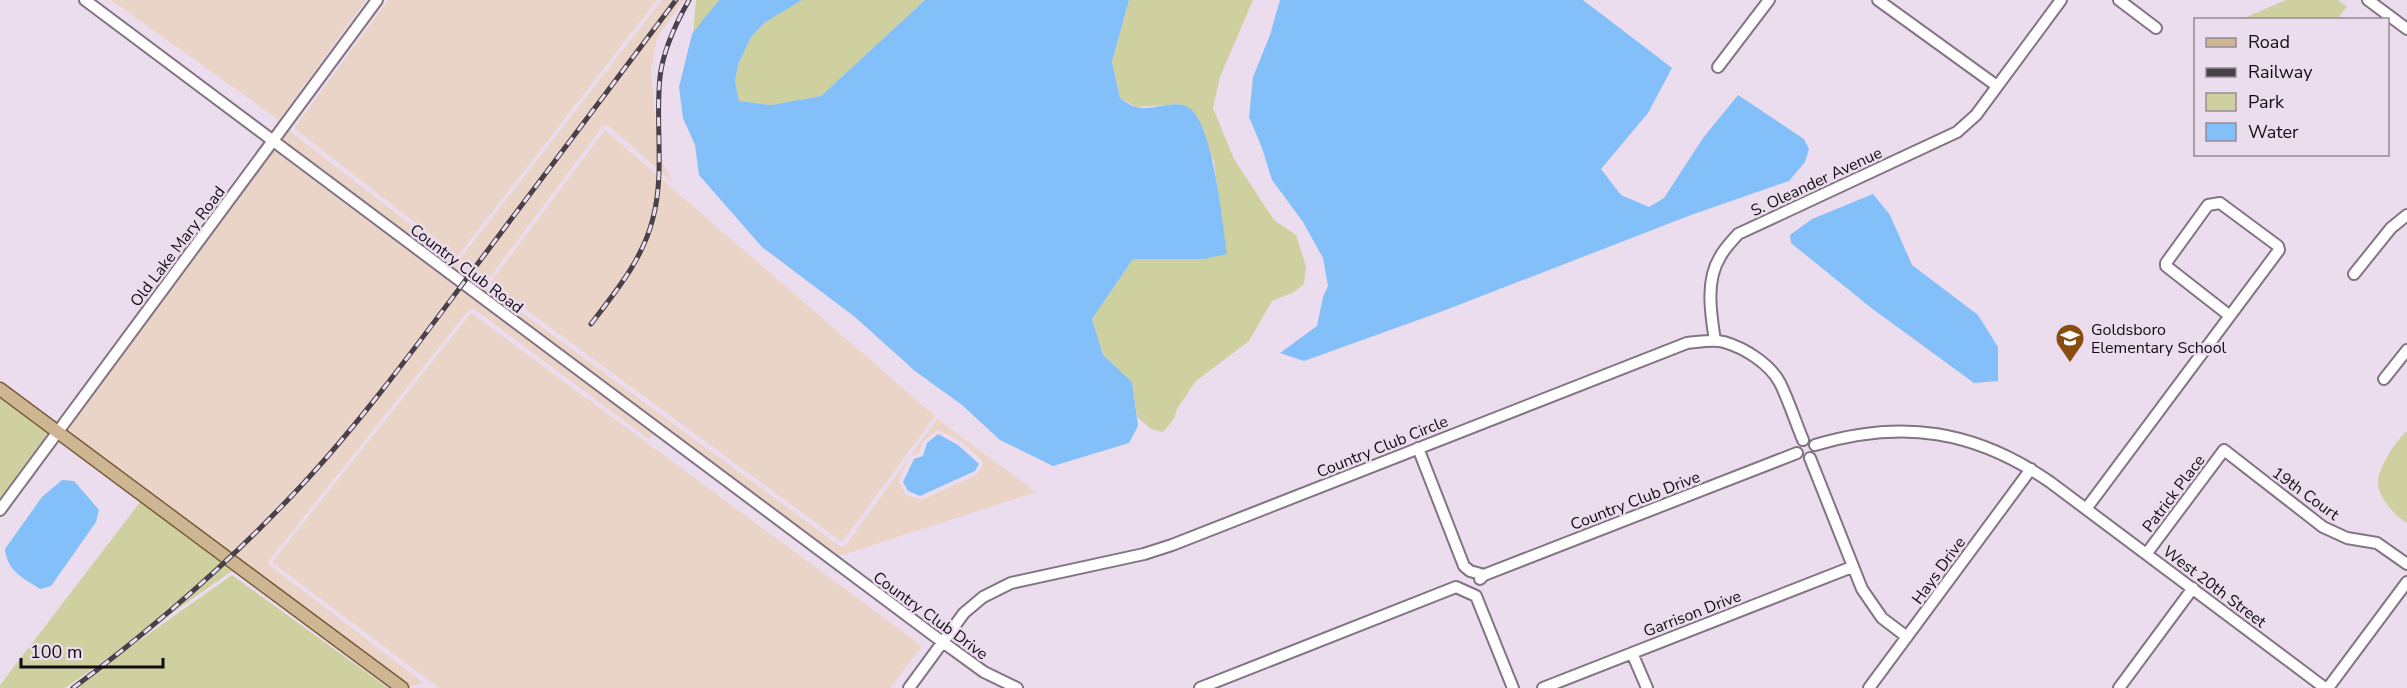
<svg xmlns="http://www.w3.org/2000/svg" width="2407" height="688" font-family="'Nunito Sans',sans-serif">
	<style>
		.industrial { fill: #ead4c7; fill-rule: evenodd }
		.green { fill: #ced0a0 }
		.water { fill: #83bff9 }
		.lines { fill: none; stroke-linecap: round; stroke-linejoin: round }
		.minor-casing { stroke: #827483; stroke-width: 14 }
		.major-casing { stroke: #775b37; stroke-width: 15 }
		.minor { stroke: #fff; stroke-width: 10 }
		.major { stroke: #ceb692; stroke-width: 12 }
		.rail-casing { stroke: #484149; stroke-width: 5 }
		.rail { stroke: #ecddee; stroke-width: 3; stroke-dasharray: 9; stroke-linecap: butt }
		.labels { text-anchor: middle; stroke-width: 5; stroke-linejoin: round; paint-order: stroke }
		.street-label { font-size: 16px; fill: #120d13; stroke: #ecddee }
		.poi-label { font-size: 16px; fill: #120d13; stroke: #ecddee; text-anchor: start }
	</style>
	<rect width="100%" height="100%" fill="#ecddee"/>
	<path class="industrial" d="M 111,0 L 366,0 L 279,120 Z
		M 388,0 L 657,0 L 458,256 L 294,128 Z
		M 662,0 L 684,0 L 657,38 L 651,70 L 657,138 L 663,162 L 672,182 L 609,126 L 603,126 L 487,281 L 486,286 L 841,547 L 846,545 L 937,419 L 1036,492 L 836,557 L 280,141 L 290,127 L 291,132 L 455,259 L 459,260 ZM 938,430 L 961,441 L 982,460 L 982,466 L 976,475 L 922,500 L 906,495 L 899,483 L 901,474 L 910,456 L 919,452 L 923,441 Z
		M 605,130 L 935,416 L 842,542 L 490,283 Z
		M 273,150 L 653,433 L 649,439 L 474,309 L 468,311 L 268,562 L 269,565 L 424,683 L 410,687 L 65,432 Z
		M 471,313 L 922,646 L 890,688 L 439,688 L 272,562 Z"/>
	<path class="green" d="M 696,0 L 719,0 L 693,34 Z
		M 802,0 L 925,0 L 821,96 L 771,105 L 739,101 L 735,81 L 738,65 L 751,37 L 764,23 Z
		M 1129,0 L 1253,0 L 1220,77 L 1213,108 L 1234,159 L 1274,220 L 1296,235 L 1306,266 L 1304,284 L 1294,292 L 1272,301 L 1249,341 L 1196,381 L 1177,409 L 1174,419 L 1163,432 L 1151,429 L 1137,417 L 1132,382 L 1103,355 L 1092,319 L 1133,259 L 1203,259 L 1219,203 L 1214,161 L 1181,104 L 1136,107 L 1120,98 L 1112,62 Z
		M 2286,0 L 2338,0 L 2347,7 L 2337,19 L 2242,19 Z
		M 0,396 L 51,435 L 0,502 Z
		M 2407,431 L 2407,523 C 2396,517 2380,499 2378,485 C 2376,471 2396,440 2407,431 Z
		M 141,501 L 232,571 L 65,688 L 0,688 L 0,685 Z
		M 232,575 L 388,688 L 72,688 Z"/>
	<path class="water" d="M 719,0 L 802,0 L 764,23 L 751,37 L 738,65 L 735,81 L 739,101 L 771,105 L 821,96 L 925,0 L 1129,0 L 1112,62 L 1120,98 C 1124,101 1131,106 1136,107 C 1152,111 1172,100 1186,106 C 1213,116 1223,227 1227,254 L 1203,259 L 1133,259 L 1092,319 L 1103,355 L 1132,382 L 1138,426 L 1129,443 L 1053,466 L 1000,440 L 962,405 L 915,371 L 855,317 L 762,247 L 699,175 L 695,145 L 683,118 L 679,87 L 692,34 Z
		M 1280,0 L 1583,0 L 1672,68 L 1648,113 L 1601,169 L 1621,195 L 1649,207 L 1664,198 L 1703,138 L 1738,95 L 1804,139 L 1809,149 L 1805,162 L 1789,181 L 1691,215 L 1443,311 L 1304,361 L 1280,353 L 1317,326 L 1323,297 L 1328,286 L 1323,258 L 1303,222 L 1272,180 L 1262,148 L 1249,117 L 1253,77 L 1270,35 Z
		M 1873,194 L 1890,215 L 1912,265 L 1978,315 L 1998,347 L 1998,381 L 1974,383 L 1870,307 L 1791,243 L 1790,235 L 1812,219 Z
		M 938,434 L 958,445 L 979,464 L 975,471 L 920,496 L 908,491 L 903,482 L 914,459 L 923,456 L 927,443 Z
		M 62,480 L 74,481 L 99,510 L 96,522 L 51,586 L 40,589 C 23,578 7,571 5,549 L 42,497 Z"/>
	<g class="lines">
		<g class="minor-casing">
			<path id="minor" d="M 85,0 L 933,635 L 984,672 L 1017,688
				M 1878,0 L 1997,86
				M 2119,0 L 2156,28
				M 2368,0 L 2407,29
				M 1718,67 L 1769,0
				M 2354,274 L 2391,228 L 2407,215
				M 1715,341 C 1711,315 1705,281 1720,257 C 1724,249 1732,241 1738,234 L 1957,132 L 1976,115 L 2061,0
				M 2384,379 L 2407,350
				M 1815,445 C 1902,419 1975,430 2050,482 L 2325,688
				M 1418,448 L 1464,566 L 1470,571 L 1484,575
				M 1810,458 L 1862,589 L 1882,618 L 1907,637
				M 2086,509 L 2279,250 L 2278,246 L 2220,203 L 2208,205 L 2166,263 L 2166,266 L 2230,316
				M 0,510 L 377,0
				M 2147,553 L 2224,450 L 2323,527 L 2347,538 L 2377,543 L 2407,564
				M 1480,579 L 1484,575 L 1797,453
				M 1632,653 L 1647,688
				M 909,688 L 964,613 L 983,597 L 1011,583 L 1144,554 L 1172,545 L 1687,343 C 1699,342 1712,339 1724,342 C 1745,348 1770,364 1780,383 C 1789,401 1795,421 1803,440
				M 1200,688 L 1456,587 L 1476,596 L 1513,688
				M 1543,688 L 1852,567
				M 1869,688 L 2031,469
				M 2119,688 L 2193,588
				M 2328,688 L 2407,582"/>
		</g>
		<g class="major-casing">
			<path id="major" d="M 0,389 L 402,688"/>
		</g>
		<use href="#minor" class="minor"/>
		<use href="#major" class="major"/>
		<g class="rail-casing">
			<path id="rail" d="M 591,324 C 616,291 643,259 653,218 C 665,172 655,124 660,77 C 663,50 676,23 689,0
				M 73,688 C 155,627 231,561 301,486 C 365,417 420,341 476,266 C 543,177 609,89 676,0"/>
		</g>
		<use href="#rail" class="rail"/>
	</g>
	<defs>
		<g id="school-pin" transform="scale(1.5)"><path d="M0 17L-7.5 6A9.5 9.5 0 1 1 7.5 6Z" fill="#8a4c10" stroke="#ecddee"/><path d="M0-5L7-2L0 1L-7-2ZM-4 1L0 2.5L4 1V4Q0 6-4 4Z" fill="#fff"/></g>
	</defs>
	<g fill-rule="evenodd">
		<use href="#school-pin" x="2070" y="338"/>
	</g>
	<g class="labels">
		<g class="street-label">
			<text transform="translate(1816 181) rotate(-25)" y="6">S. Oleander Avenue</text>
			<text transform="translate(177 246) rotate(-53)" y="6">Old Lake Mary Road</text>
			<text transform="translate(467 268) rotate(37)" y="6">Country Club Road</text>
			<text transform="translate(1382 446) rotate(-22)" y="6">Country Club Circle</text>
			<text transform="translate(2173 493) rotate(-53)" y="6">Patrick Place</text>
			<text transform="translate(2306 493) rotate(36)" y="6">19th Court</text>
			<text transform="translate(1635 500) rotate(-21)" y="6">Country Club Drive</text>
			<text transform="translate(1938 570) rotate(-54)" y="6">Hays Drive</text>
			<text transform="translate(2215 586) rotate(37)" y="6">West 20th Street</text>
			<text transform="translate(1692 613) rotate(-21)" y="6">Garrison Drive</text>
			<text transform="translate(931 615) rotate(36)" y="6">Country Club Drive</text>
		</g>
		<g class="poi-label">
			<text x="2091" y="335">Goldsboro<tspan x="2091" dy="18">Elementary School</tspan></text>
		</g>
	</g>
	<rect x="2194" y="18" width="195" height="138" fill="#ecddee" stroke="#958a96" stroke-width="1.5"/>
	<rect x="2206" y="38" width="30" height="9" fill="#ceb692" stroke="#958a96" stroke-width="1.5"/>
	<text x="2248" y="48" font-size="18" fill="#120d13">Road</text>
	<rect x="2206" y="68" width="30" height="9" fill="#484149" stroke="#958a96" stroke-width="1.5"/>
	<text x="2248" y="78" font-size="18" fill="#120d13">Railway</text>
	<rect x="2206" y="93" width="30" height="18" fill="#ced0a0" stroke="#958a96" stroke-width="1.5"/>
	<text x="2248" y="108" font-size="18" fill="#120d13">Park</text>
	<rect x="2206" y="123" width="30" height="18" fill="#83bff9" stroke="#958a96" stroke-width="1.5"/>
	<text x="2248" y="138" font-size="18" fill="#120d13">Water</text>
	<path d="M21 658v9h142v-9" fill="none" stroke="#120d13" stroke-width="3"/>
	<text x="30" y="658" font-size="18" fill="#120d13" stroke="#ecddee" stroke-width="4.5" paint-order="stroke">100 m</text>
</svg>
